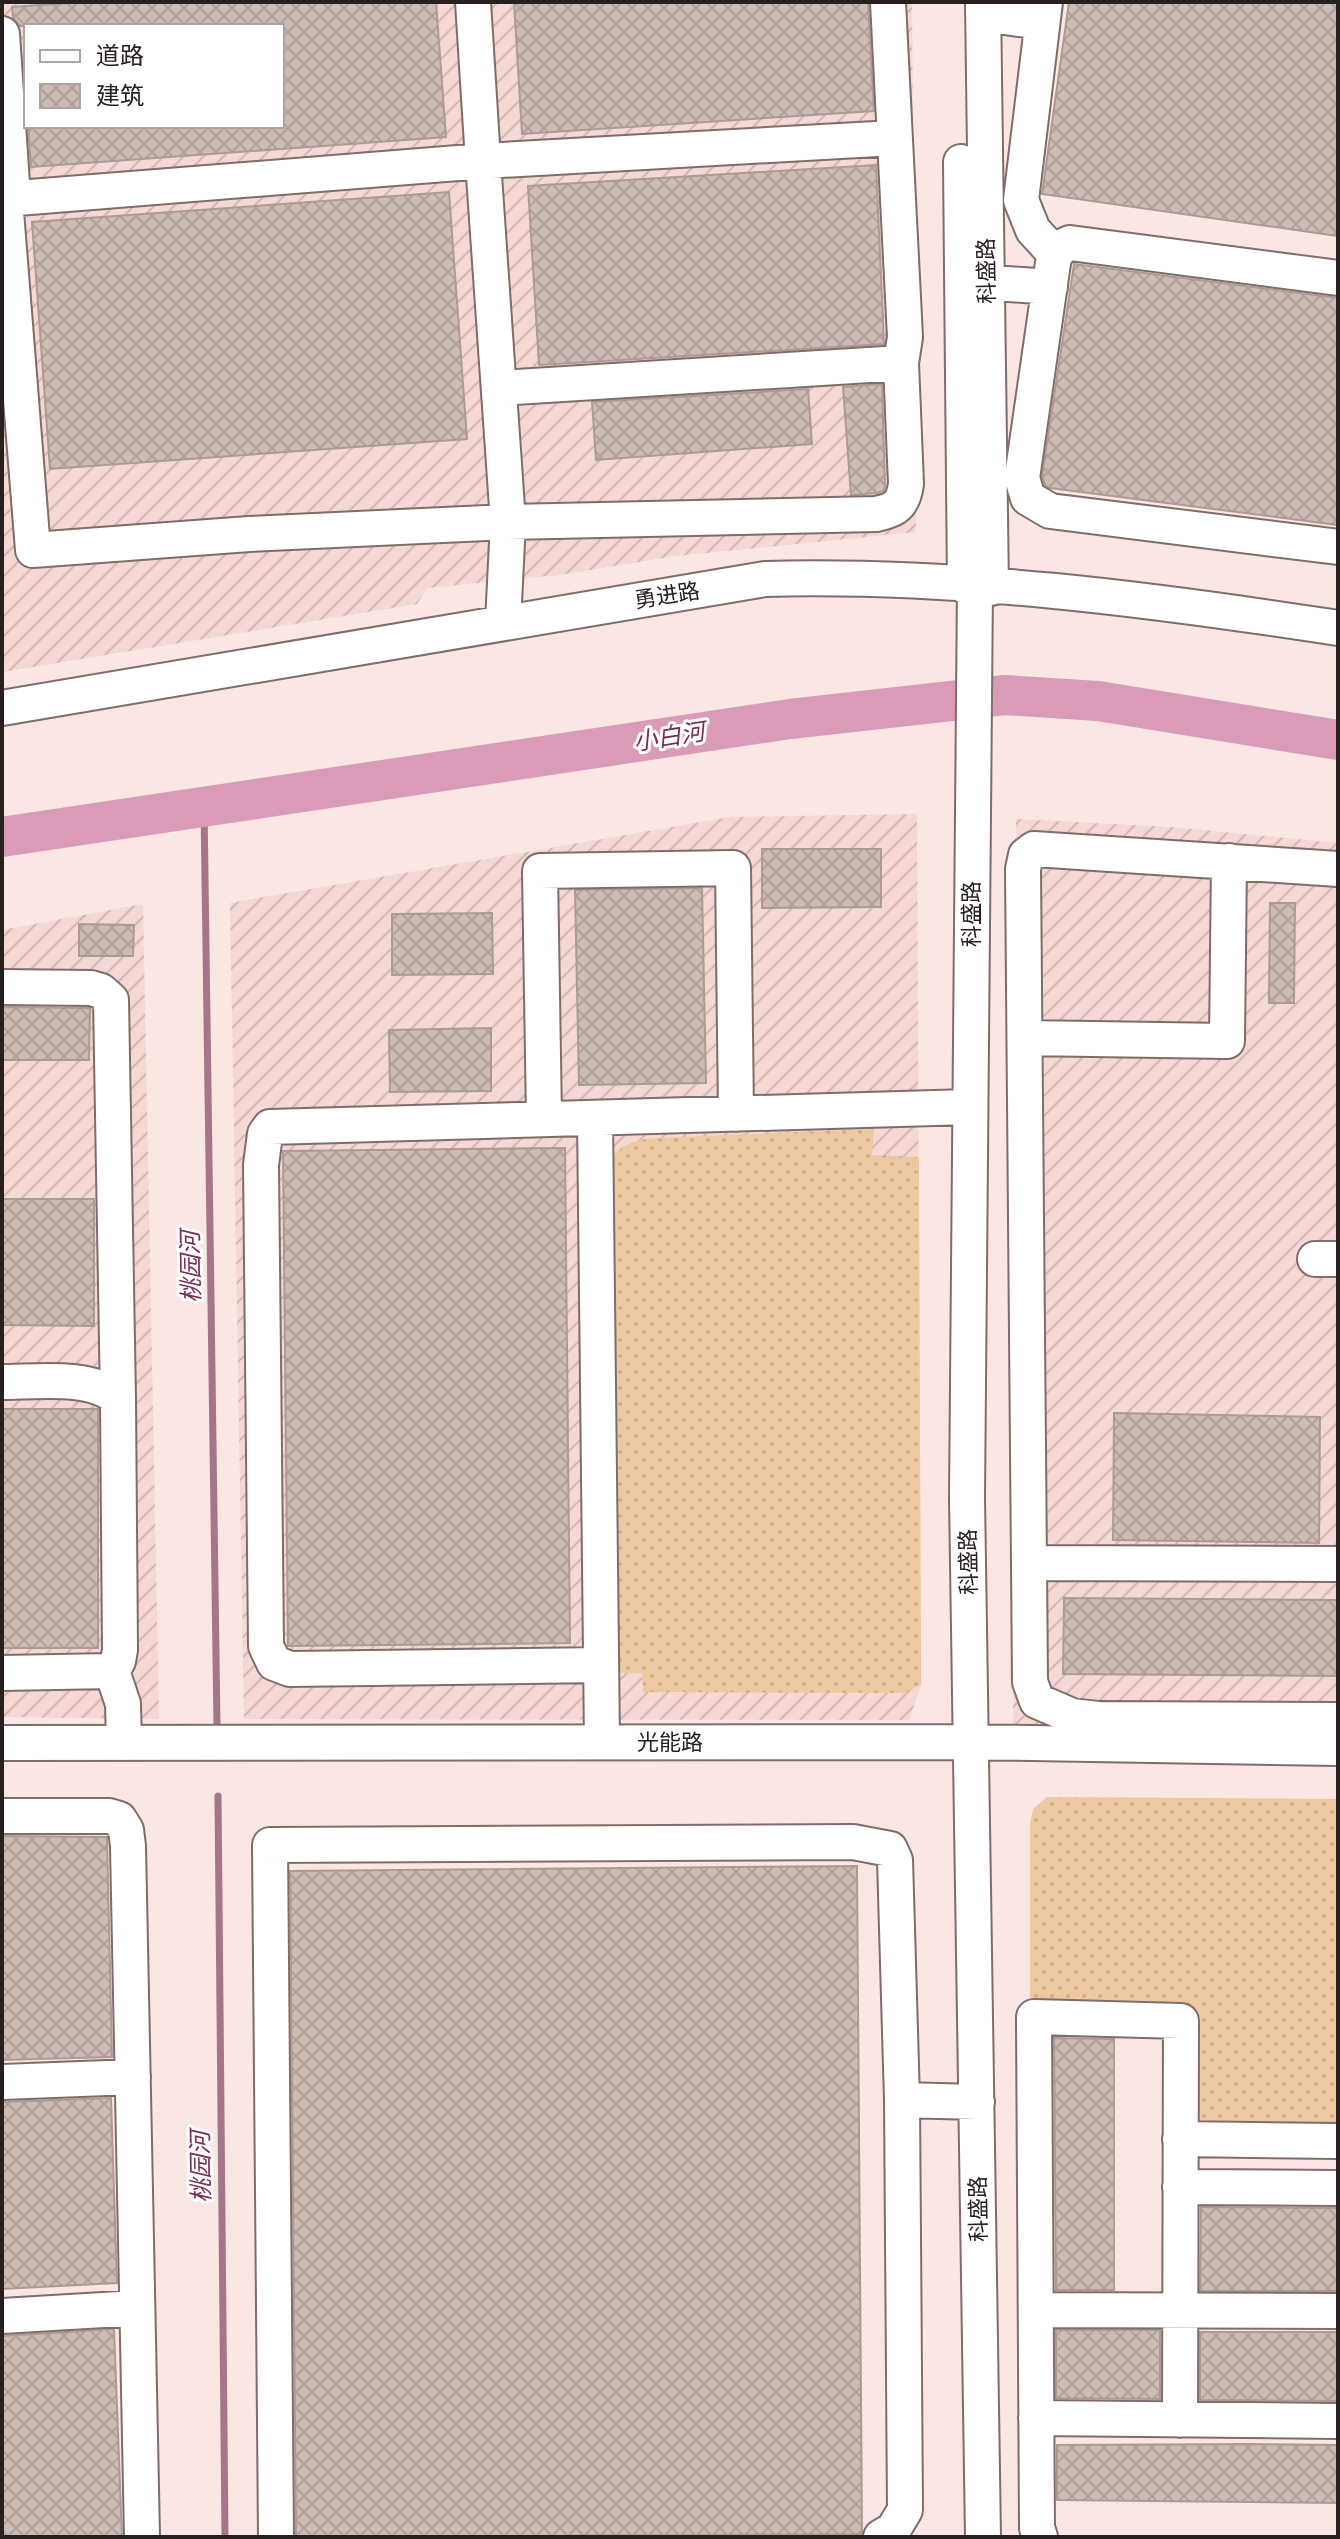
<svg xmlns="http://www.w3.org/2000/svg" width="1340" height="2539" font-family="'Work Sans','Noto Sans SC',sans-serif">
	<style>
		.industrial { fill: url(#industrial-furrows); fill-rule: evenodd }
		.grass { fill: url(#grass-dots) }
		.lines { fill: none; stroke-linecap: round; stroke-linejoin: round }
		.stream { stroke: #a47689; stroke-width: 7 }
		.river { stroke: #d99bb7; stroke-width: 40 }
		.building { fill: url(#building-cross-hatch); stroke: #ac9b93; stroke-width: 2 }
		.minor-casing { stroke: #7e6d6a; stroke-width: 38 }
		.minor { stroke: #fff; stroke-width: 34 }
		.labels { text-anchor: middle; stroke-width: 6; stroke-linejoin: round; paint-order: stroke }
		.street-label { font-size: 22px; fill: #27201f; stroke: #fff }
		.water-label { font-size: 24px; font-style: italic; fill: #782e55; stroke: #fff }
	</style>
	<defs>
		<pattern id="industrial-furrows" width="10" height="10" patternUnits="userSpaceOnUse" patternTransform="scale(2)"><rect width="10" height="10" fill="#f5d8d3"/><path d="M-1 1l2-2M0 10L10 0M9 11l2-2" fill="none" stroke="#d2b9b5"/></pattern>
		<pattern id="grass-dots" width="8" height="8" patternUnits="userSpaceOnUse" patternTransform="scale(2)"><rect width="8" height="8" fill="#edc8a0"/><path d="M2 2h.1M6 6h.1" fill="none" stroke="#cbac89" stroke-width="1.8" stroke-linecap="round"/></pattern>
		<pattern id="building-cross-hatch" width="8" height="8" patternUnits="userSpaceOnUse" patternTransform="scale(2)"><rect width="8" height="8" fill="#cdbcb3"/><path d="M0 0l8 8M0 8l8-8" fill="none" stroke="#b0a19a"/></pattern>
	</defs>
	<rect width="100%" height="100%" fill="#fae6e2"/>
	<path class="industrial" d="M 2,2 L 912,2 L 916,532 L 676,556 L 559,575 L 428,588 L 417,604 L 2,672 ZM 26,26 L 282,26 L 282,126 L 26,126 Z
		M 917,814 L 921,1685 L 909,1720 L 244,1719 L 230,903 L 730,817 Z
		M 1016,819 L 1172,827 L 1338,843 L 1338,1729 L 1013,1726 Z
		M 143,904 L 159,1719 L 2,1717 L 2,930 Z"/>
	<path class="grass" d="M 874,1129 L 872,1155 L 919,1157 L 921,1685 L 904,1693 L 643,1692 L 642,1673 L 614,1673 L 611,1158 C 623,1143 636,1140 655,1138 Z
		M 1047,1797 L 1338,1799 L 1338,2131 L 1189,2130 L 1189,2008 L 1030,2005 L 1030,1824 L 1033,1809 Z"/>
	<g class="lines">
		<path class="stream" d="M 204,807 L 217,1726
			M 218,1796 L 225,2537"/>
		<path class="river" d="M 2,837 L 790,719 L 1005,695 L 1098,701 L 1338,740"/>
	</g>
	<path class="building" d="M 84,2 L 436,2 L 446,137 L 31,167 L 28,126 L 282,126 L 282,26 L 20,26 L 13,18 L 12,7 Z
		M 514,2 L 868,2 L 874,111 L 522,134 Z
		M 1069,2 L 1338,2 L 1338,236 L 1042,194 Z
		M 876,165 L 884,344 L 539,365 L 528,186 Z
		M 449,192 L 467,439 L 50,469 L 32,222 Z
		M 1074,264 L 1338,298 L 1338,525 L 1050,488 L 1045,485 L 1042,476 Z
		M 882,384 L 885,486 L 884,491 L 878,493 L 851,495 L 843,387 Z
		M 808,389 L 812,444 L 596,460 L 592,402 Z
		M 762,849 L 881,849 L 881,907 L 762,908 Z
		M 702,888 L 706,1083 L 579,1085 L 575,890 Z
		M 1270,903 L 1295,903 L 1294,1003 L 1269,1003 Z
		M 492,913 L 493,974 L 392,975 L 392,914 Z
		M 79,924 L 134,925 L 133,956 L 79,956 Z
		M 2,1007 L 90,1008 L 89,1060 L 2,1060 Z
		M 491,1028 L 491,1091 L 390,1092 L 389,1030 Z
		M 565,1148 L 570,1643 L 288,1646 L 283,1151 Z
		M 2,1199 L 94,1199 L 94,1326 L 2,1325 Z
		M 2,1409 L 98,1409 L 98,1648 L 2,1648 Z
		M 1114,1413 L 1320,1417 L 1319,1543 L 1113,1540 Z
		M 1064,1598 L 1338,1600 L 1338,1676 L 1063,1674 Z
		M 2,1836 L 107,1837 L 112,2057 L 2,2060 Z
		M 857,1866 L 862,2534 L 296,2537 L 290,1871 Z
		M 1054,2038 L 1114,2039 L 1114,2290 L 1056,2290 Z
		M 111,2098 L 117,2283 L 2,2289 L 2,2102 Z
		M 1201,2207 L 1338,2208 L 1338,2291 L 1200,2291 Z
		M 114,2329 L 122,2537 L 2,2537 L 2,2336 Z
		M 1056,2330 L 1160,2330 L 1160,2399 L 1056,2398 Z
		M 1200,2332 L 1338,2332 L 1338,2401 L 1200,2400 Z
		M 1247,2444 L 1338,2445 L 1338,2503 L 1057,2500 L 1057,2445 Z"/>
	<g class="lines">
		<g class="minor-casing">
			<path id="minor" d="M 473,2 L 483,161 L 5,199 L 33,550 L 249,534 L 508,522 L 876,514 C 896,510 903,505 906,484 L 901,363 L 905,337 L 888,2
				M 983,2 L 991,588
				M 1045,2 L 1021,200 L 1033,230 L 1055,254
				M 983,14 L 1042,22
				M 2,34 L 13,199
				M 961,162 L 965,586
				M 1338,278 L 1070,243 C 1060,247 1055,252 1053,263 L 1022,478 L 1028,498 L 1050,511 L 1338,547
				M 966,281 L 1050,287
				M 499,388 L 901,363
				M 975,586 L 967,1498 L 983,2537
				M 503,623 L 508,522 L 483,161 L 894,138
				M 2,708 L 765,579 C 956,574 1149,599 1338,628
				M 1338,869 L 1034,849 L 1026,855 L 1023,869 L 1030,1682 L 1037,1701 L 1072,1716 L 1098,1719 L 1338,1720
				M 2,987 L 91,988 L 101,991 L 111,1000 L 118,1399
				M 1025,1038 L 1227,1041 L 1229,861
				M 595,1118 L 602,1742
				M 544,1119 L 540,871 L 733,868 L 736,1114
				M 1315,1259 L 1338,1259
				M 2,1382 C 35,1382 93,1374 118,1399 L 120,1650 L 118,1661 L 112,1671 L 2,1673
				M 1029,1563 L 1338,1564
				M 601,1665 L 290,1669 L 274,1663 L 266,1646 L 261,1165 L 265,1134 L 270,1127 L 969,1107
				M 112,1671 L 123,1704 L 124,1743
				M 2,1743 L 971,1742 L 1338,1748
				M 2,1816 L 109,1816 L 119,1819 L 126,1830 L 128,1846 L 142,2537
				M 2,2082 L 133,2077
				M 902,2100 L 977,2102
				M 1180,2139 L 1338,2141
				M 1180,2187 L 1338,2188
				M 1036,2310 L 1338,2311
				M 2,2316 L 137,2308
				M 1036,2418 L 1338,2421
				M 276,2537 L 270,1845 L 853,1842 L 890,1849 L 895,1860 L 902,2100 L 905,2510 L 893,2530 L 881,2537
				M 1040,2537 L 1037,2528 L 1034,2017 L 1181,2021 L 1180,2420"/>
		</g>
		<use href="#minor" class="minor"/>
	</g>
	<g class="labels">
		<g class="street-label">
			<text transform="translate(986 271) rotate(-91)" y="8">科盛路</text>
			<text transform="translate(667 595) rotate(-9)" y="8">勇进路</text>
			<text transform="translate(971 914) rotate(-90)" y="8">科盛路</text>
			<text transform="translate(968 1562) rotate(-91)" y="8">科盛路</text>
			<text x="670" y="1750">光能路</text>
			<text transform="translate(978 2209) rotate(-91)" y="8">科盛路</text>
		</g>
		<g class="water-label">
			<text transform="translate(669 737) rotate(-9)" y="8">小白河</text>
			<text transform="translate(191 1267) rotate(-91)" y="8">桃园河</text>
			<text transform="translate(201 2167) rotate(-91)" y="8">桃园河</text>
		</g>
	</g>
	<rect width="1340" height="2539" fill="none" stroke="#27201f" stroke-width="8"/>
	<rect x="24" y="24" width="260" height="104" fill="#ffffff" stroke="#a9a6a5" stroke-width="2"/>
	<rect x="40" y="50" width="40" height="12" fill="#ffffff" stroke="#a9a6a5" stroke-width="2"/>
	<text x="96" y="64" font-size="24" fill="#27201f">道路</text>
	<rect x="40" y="84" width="40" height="24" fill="url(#building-cross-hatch)" stroke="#a9a6a5" stroke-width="2"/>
	<text x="96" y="104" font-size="24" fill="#27201f">建筑</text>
</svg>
